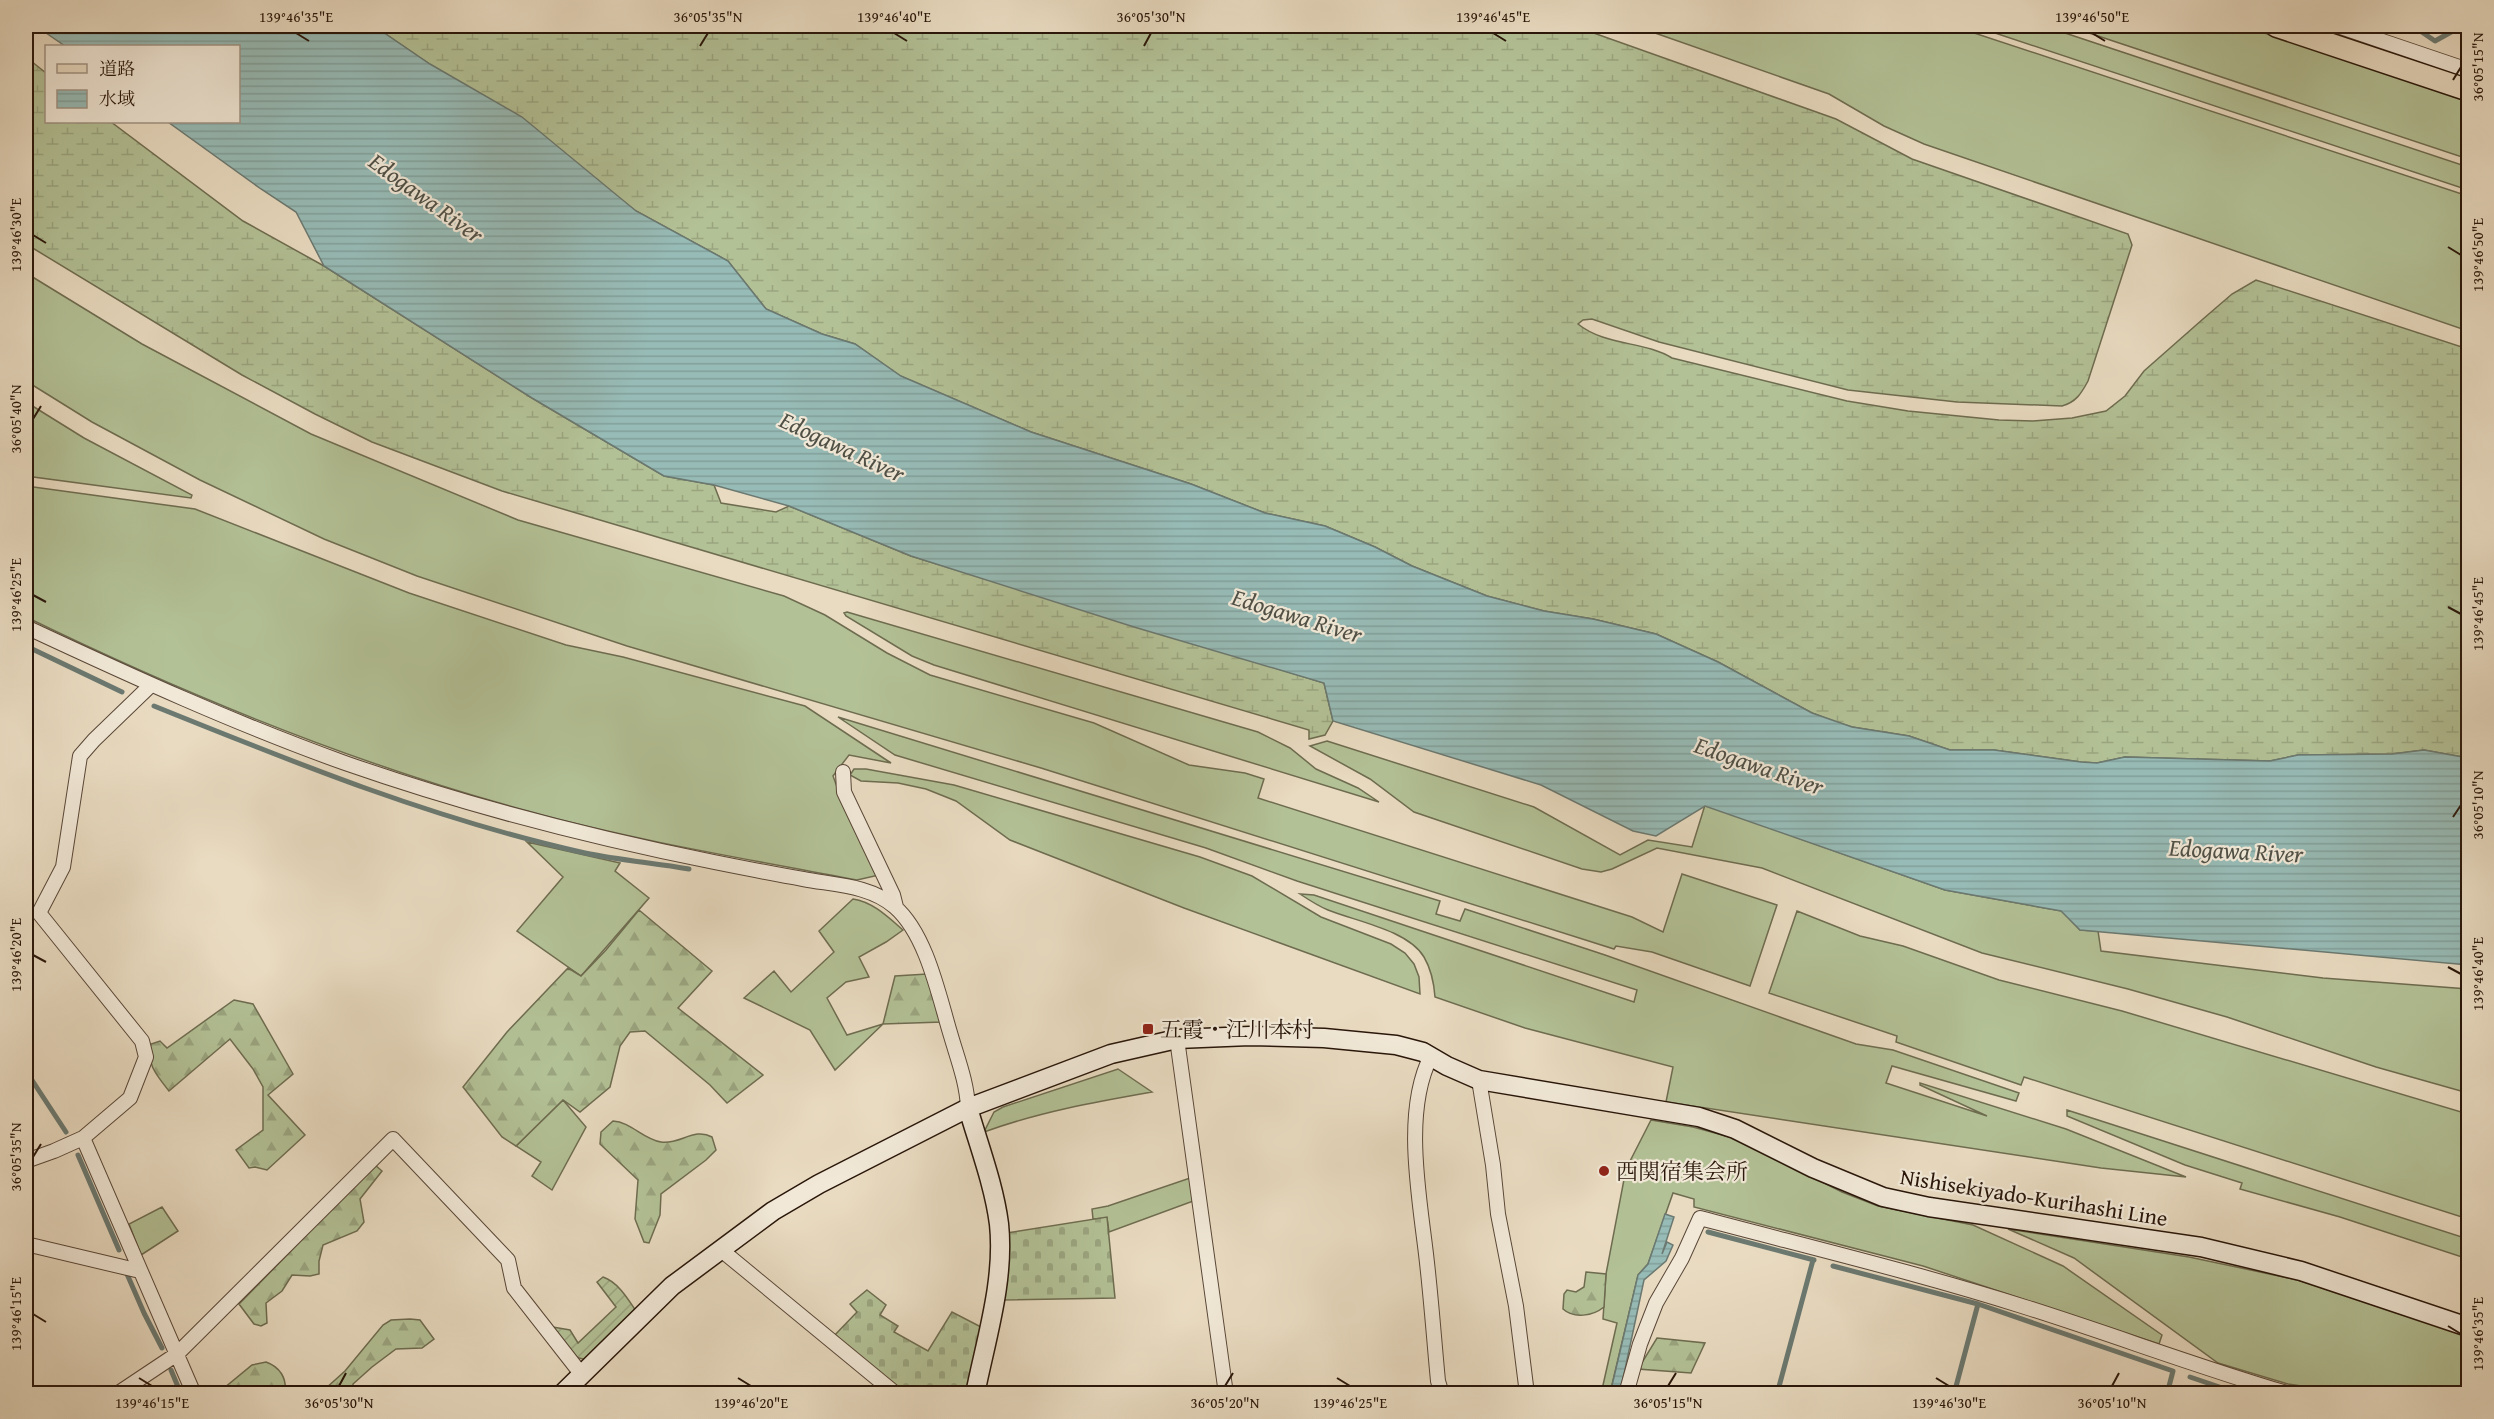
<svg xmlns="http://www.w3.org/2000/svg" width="2494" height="1419" font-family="'Gentium Book Plus','Noto Serif JP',serif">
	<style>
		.grass { fill: #b3c196; stroke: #6e6c50; stroke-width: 1.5 }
		.forest { fill: url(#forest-firs); stroke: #6e6c50; stroke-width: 1.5 }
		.wetland { fill: url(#wetland-marsh); stroke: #6e6c50; stroke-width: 1.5 }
		.cemetery { fill: url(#cemetery-stones); stroke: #6e6c50; stroke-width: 1.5 }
		.garden { fill: url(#garden-furrows); stroke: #6e6c50; stroke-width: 1.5 }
		.water { fill: url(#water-rules); stroke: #6b7971; stroke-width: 1.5 }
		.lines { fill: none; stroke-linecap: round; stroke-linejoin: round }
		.stream { stroke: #6b7971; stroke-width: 5 }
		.street-casing { stroke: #594738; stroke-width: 16 }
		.secondary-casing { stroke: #29160a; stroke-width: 21 }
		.primary-casing { stroke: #29160a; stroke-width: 24 }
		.street { stroke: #f1e8d7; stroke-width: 14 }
		.secondary { stroke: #f1e8d7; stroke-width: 18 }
		.primary { stroke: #e9dbc1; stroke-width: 21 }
		.ticks { fill: none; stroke: #29160a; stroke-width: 2 }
		.poi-dot { fill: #8f2418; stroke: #f1e8d7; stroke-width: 2 }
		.labels { text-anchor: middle; stroke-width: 4.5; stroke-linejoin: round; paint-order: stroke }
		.poi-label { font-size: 22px; fill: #29160a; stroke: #f1e8d7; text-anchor: start }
		.street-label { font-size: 22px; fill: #29160a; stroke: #f1e8d7 }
		.water-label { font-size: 24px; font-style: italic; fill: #505046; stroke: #f1e8d7 }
		.neatline { fill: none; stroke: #29160a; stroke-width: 2 }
		.ticks-label { font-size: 15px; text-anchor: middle; fill: #29160a }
	</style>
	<defs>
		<pattern id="forest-firs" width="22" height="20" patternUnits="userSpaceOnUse" patternTransform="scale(1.5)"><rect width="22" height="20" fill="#b3c196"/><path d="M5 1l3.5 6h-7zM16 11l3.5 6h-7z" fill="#9aa580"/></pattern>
		<pattern id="wetland-marsh" width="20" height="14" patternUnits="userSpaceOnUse" patternTransform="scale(1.5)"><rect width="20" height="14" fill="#b3c196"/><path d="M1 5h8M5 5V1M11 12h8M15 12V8" fill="none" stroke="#9aa580"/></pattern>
		<pattern id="cemetery-stones" width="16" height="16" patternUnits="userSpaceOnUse" patternTransform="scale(1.5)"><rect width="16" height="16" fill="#b3c196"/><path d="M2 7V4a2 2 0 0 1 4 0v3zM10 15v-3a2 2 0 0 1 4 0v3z" fill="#9aa580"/></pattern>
		<pattern id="garden-furrows" width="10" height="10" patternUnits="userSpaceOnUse" patternTransform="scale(1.5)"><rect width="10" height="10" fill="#b3c196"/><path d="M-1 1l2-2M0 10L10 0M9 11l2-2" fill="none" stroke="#9aa580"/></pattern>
		<pattern id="water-rules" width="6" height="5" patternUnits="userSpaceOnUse" patternTransform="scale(1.5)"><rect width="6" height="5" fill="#97bbb6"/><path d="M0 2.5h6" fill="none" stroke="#82a09b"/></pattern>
	</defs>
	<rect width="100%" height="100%" fill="#e9dbc1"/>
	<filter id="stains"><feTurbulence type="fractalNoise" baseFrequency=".00333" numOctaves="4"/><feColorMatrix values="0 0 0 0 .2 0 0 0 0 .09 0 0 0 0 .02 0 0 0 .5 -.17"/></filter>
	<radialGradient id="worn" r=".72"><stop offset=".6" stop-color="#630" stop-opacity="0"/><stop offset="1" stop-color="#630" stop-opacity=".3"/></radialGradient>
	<path class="grass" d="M 1635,26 L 1953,26 L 2468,196 L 2468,331 L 1924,144 L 1884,126 L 1829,94 Z
		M 1974,26 L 2044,26 L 2468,167 L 2468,190 Z
		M 2068,26 L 2243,26 L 2468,99 L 2468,159 Z
		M 2305,26 L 2322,26 L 2468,74 L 2468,79 Z
		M 26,273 L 142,344 L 311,434 L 518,520 L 784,596 L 825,615 L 887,653 L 930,675 L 1094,723 L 1189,765 L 1245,773 L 1264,779 L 1258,798 L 1632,917 L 1663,932 L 1682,874 L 1777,905 L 1750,986 L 1652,952 L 1616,946 L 1614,949 L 1041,768 L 627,646 L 417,576 L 324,539 L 200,480 L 92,422 L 26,381 Z
		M 26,402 L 84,438 L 192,495 L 191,498 L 26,476 Z
		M 26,486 L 195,509 L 409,593 L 566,645 L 623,657 L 805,706 L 891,763 L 849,755 L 833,776 L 844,806 L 879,875 L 857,880 C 747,859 636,841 528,811 C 354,764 188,696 26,617 Z
		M 847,612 L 1258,732 L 1290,748 L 1316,769 L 1358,788 L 1379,802 L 934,665 L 912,656 L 846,616 L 844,613 Z
		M 838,717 L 1440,901 L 1436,914 L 1460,921 L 1465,909 L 1605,955 L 1856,1044 L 1893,1050 L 2019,1093 L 2016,1101 L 1892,1066 L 1886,1083 L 1987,1116 L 1920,1085 L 1920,1083 L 2066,1129 L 2186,1177 L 2101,1168 L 1666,1102 L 1673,1067 L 1525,1028 L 1435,997 C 1434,983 1431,969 1424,957 C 1408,930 1355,921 1328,910 C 1318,906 1309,900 1300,894 L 1314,895 L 1634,1002 L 1637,990 L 1297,881 L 1206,848 L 895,755 Z
		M 1327,741 L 1534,807 L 1620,855 L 1648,840 L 1692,847 L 1705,805 L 1945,890 L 2062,911 L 2080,930 L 2098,931 L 2101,951 L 2323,978 L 2468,989 L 2468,1093 L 2376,1067 L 2227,1017 L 2128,989 L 1982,953 L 1762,868 L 1657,848 L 1612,869 L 1601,872 L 1582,869 L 1414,812 L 1370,779 L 1310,746 Z
		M 854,769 L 866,769 L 954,785 L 1200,857 L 1252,876 L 1321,917 L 1391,944 L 1405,953 L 1414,964 L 1419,977 L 1420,994 L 1184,908 L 1010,840 L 956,801 L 926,789 L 898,783 L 861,781 L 850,775 Z
		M 527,842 L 620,863 L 615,871 L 649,898 L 581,976 L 517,931 L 563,877 Z
		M 853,899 C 873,902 888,917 903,930 L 886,942 L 859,957 L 869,977 L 846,982 L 827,998 L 847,1035 L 883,1024 L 835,1070 L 810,1030 L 744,998 L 774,971 L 791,992 L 834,952 L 819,931 Z
		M 1797,911 L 1860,936 L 1903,946 L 1999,980 L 2122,1011 L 2468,1114 L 2468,1219 L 2024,1077 L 2021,1085 L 1896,1042 L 1897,1036 L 1769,993 Z
		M 1118,1069 L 1152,1092 C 1095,1102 1039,1112 984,1132 L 994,1112 L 1003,1107 Z
		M 563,1100 L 586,1127 L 552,1190 L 532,1176 L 541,1162 L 516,1146 Z
		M 2067,1110 L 2468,1239 L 2468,1259 L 2340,1217 L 2240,1189 L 2242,1183 L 2185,1165 L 2067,1116 Z
		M 1651,1120 L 1693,1127 L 1737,1139 L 1842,1192 L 1878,1206 L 1973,1225 L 2063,1266 L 2162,1335 L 2159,1344 L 1923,1266 L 1694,1207 L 1694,1199 L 1673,1193 L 1648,1264 L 1638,1275 L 1610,1393 L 1601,1394 L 1617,1323 L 1603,1319 L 1606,1274 L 1626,1169 Z
		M 1193,1177 L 1196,1200 L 1109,1232 L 1107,1218 L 1093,1219 L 1092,1209 L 1108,1206 Z
		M 162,1207 L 178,1231 L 141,1255 L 129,1224 Z
		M 2008,1229 L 2189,1257 L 2298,1280 L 2468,1336 L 2468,1393 L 2348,1393 L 2288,1384 L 2218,1363 L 2074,1258 Z"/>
	<path class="forest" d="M 639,910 L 712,971 L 678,1008 L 763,1075 L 727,1103 L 710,1085 L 645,1031 L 630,1032 L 620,1046 L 610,1087 L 580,1112 L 563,1100 L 516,1146 L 502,1137 L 463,1087 L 507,1032 L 568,968 L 581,976 L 606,950 Z
		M 927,974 L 942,1022 L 883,1024 L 895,976 Z
		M 234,1000 L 253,1004 L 293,1074 L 268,1095 L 305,1135 L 267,1170 L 255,1167 L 249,1168 L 236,1150 L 263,1130 L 263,1087 L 253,1069 L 230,1039 L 169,1091 C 158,1077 145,1063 151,1044 L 160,1041 L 167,1048 Z
		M 613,1121 C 631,1122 643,1139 661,1142 C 680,1145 694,1127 712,1137 L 716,1150 L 706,1160 L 661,1194 L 660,1215 L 649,1243 L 644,1242 L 635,1219 L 638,1180 L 600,1144 L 601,1132 Z
		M 375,1165 L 382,1171 L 360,1199 L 364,1222 L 357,1231 L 323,1245 L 319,1261 L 319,1274 L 310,1276 L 292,1275 L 282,1291 L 266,1303 L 267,1323 L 261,1326 L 254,1324 L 239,1304 Z
		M 1586,1272 L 1606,1274 L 1604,1307 C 1593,1316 1574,1319 1563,1309 L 1564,1294 L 1567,1290 L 1576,1292 L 1584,1287 Z
		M 410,1319 L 420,1320 L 434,1339 L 422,1348 L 396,1349 L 372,1367 L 353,1384 L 353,1393 L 325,1393 L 325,1389 L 345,1371 L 383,1325 L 391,1320 Z
		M 1657,1338 L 1705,1343 L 1691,1373 L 1638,1369 Z
		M 266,1362 C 280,1367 287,1378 285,1393 L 218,1393 L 252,1365 Z"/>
	<path class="wetland" d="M 374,26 L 1574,26 L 1836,119 L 1912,159 L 2128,234 L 2132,245 L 2088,381 C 2081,394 2076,402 2062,406 L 1957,402 L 1848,390 L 1659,342 L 1592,319 L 1583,320 L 1578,324 C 1605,346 1645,341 1672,358 L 1847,401 L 1908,411 L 1999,420 L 2033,421 L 2072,418 L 2106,411 L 2125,396 L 2144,371 L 2203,319 L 2232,294 L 2256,280 L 2468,349 L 2468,758 L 2424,750 L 2392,754 L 2298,755 L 2270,761 L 2125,757 L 2097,763 L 2081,762 L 1994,750 L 1950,750 L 1909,736 L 1852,727 L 1836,722 L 1812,713 L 1718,662 L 1656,634 L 1593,619 L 1544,611 L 1487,596 L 1412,566 L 1375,547 L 1325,526 L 1265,513 L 1191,484 L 1031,432 L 900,376 L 855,344 L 822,334 L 766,309 L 728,261 L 636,211 L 586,172 Z
		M 26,57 L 46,73 L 46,122 L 111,122 L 243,221 L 324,266 L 532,398 L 664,476 L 714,485 L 721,503 L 776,512 L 789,506 L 911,556 L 1324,683 L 1333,721 L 1325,735 L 1309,739 L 1309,730 L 502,491 L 372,442 L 315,414 L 242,375 L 26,244 Z"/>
	<path class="cemetery" d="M 1107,1217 L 1115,1298 L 1003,1300 L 1007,1233 Z
		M 867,1290 L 886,1305 L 880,1315 L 898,1326 L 894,1332 L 928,1351 L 952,1312 L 981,1327 L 966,1393 L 903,1393 L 833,1337 L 857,1312 L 850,1304 Z"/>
	<path class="garden" d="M 603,1277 C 618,1282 628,1299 636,1311 L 587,1360 L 575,1357 L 553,1327 L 570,1330 L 578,1343 L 616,1307 L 597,1282 Z"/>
	<path class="water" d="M 36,26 L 374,26 L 430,64 L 522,117 L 636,211 L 728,261 L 766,309 L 822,334 L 855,344 L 901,376 L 1031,432 L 1191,484 L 1265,513 L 1325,526 L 1375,547 L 1412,566 L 1487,596 L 1544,611 L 1593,619 L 1656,634 L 1718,662 L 1812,713 L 1852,727 L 1909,736 L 1950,750 L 1994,750 L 2081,762 L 2097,763 L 2125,757 L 2270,761 L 2298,755 L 2392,754 L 2424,750 L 2468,758 L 2468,965 L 2080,930 L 2061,911 L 1945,890 L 1705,806 L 1656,836 L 1633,831 L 1541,785 L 1333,721 L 1324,683 L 1134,627 L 911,556 L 789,506 L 714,485 L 664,476 L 532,398 L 324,266 L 296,212 L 261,189 L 168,122 L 238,122 L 238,46 L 65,46 Z
		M 1665,1214 L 1674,1217 L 1662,1254 L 1667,1242 L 1673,1245 L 1666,1261 L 1644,1280 L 1620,1393 L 1610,1394 L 1638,1275 L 1648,1264 Z"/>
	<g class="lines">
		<path class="stream" d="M 2413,26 L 2435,41 L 2462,26
			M 26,646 L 122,692
			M 154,706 C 295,763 436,820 585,853 C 619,860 654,863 689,869
			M 26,1071 L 66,1132
			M 78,1155 L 119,1250
			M 1708,1232 L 1814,1260
			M 1833,1266 L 1978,1304 L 2173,1371 L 2167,1394
			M 127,1274 L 144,1313 L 162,1348
			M 171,1370 L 181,1394
			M 2190,1377 L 2240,1394
			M 1777,1394 L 1813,1260
			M 1954,1394 L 1978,1304"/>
		<g class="street-casing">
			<path id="street" d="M 2338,26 L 2468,70
				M 26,627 C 131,676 236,724 345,763 C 465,805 589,837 714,862 C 744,868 774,874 803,879 C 834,885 870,885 895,907 C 927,935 939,997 951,1036 C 958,1060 967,1083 968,1108
				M 843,772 L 844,792 L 893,895 L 896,907
				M 1177,1039 L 1226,1394
				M 1431,1056 C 1403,1111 1419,1194 1426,1254 C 1431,1296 1434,1339 1438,1381 L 1442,1394
				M 1479,1080 L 1493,1165 L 1498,1214 L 1516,1306 L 1527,1394
				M 83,1138 L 194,1394
				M 26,1161 L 54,1151 L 83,1138 L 130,1098 L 146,1057 L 142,1041 L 39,913 L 63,867 L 80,756 L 94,740 L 151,685
				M 26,1244 L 140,1271
				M 720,1249 L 896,1394
				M 117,1394 L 177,1354 L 393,1139 L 508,1260 L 514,1288 L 582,1375
				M 1626,1394 L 1640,1344 L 1656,1303 L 1682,1258 L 1700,1218 C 1809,1247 1918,1273 2025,1307 C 2114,1335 2201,1368 2290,1394"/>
		</g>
		<g class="secondary-casing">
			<path id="secondary" d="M 968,1108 C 979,1146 994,1185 999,1224 C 1005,1280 986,1339 975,1394
				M 562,1394 L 672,1286 L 773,1211 L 819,1184 L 968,1108 L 1111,1054 L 1177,1039 L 1250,1036 L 1324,1038 L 1396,1045 L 1423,1052 L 1447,1066 L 1479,1080 L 1699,1117 L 1735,1129 L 1813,1168 L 1883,1197 L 1929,1207 L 2201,1247 L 2301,1271 L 2468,1327"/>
		</g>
		<g class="primary-casing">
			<path id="primary" d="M 2276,26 L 2468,90"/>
		</g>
		<use href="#street" class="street"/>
		<use href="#secondary" class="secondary"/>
		<use href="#primary" class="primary"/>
	</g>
	<path class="ticks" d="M 296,33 L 309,41M 894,33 L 907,41M 1493,33 L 1506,41M 2092,33 L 2105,41M 700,46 L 708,33M 1144,46 L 1151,33M 2453,80 L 2461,67M 33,235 L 46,243M 2448,247 L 2461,255M 33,419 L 41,406M 33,595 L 46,602M 2448,607 L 2461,614M 2453,817 L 2461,805M 33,955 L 46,962M 2448,967 L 2461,974M 33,1157 L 41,1144M 33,1314 L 46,1322M 2448,1326 L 2461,1334M 139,1378 L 152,1386M 738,1378 L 751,1386M 1337,1378 L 1350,1386M 1936,1378 L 1949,1386M 339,1386 L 346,1373M 1225,1386 L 1233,1373M 1668,1386 L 1676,1373M 2112,1386 L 2119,1373"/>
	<g class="poi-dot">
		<rect x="1142" y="1023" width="12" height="12" rx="3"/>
		<circle cx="1604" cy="1171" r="6"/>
	</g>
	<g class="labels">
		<g class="poi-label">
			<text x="1160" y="1037">五霞・江川本村</text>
			<text x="1616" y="1179">西関宿集会所</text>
		</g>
		<g class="street-label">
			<text transform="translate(2034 1197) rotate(9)" y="8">Nishisekiyado-Kurihashi Line</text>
		</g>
		<g class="water-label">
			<text transform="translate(426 198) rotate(36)" y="8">Edogawa River</text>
			<text transform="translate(842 447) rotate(25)" y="8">Edogawa River</text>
			<text transform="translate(1297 616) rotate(17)" y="8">Edogawa River</text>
			<text transform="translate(1759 766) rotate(19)" y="8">Edogawa River</text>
			<text transform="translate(2236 851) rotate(3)" y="8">Edogawa River</text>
		</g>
	</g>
	<rect width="2494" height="1419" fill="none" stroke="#e9dbc1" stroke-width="66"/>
	<rect x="45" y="45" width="195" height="78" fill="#f1e8d7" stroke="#a19485" stroke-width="1.5"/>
	<rect x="57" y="64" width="30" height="9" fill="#e9dbc1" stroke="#a19485" stroke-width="1.5"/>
	<text x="99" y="75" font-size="18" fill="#29160a">道路</text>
	<rect x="57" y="90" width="30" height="18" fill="url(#water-rules)" stroke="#a19485" stroke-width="1.5"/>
	<text x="99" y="105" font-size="18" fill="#29160a">水域</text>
	<rect x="33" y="33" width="2428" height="1353" class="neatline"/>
	<g class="ticks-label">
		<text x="296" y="22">139°46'35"E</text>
		<text x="708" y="22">36°05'35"N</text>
		<text x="894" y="22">139°46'40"E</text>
		<text x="1151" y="22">36°05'30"N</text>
		<text x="1493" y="22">139°46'45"E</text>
		<text x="2092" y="22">139°46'50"E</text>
		<text transform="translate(2478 67) rotate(-90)" y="5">36°05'15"N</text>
		<text transform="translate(16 235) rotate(-90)" y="5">139°46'30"E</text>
		<text transform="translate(2478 255) rotate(-90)" y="5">139°46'50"E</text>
		<text transform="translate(16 419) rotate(-90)" y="5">36°05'40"N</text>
		<text transform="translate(16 595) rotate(-90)" y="5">139°46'25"E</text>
		<text transform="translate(2478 614) rotate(-90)" y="5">139°46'45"E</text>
		<text transform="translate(2478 805) rotate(-90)" y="5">36°05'10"N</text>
		<text transform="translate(16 955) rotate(-90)" y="5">139°46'20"E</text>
		<text transform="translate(2478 974) rotate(-90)" y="5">139°46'40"E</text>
		<text transform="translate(16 1157) rotate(-90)" y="5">36°05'35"N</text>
		<text transform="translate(16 1314) rotate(-90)" y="5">139°46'15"E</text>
		<text transform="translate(2478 1334) rotate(-90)" y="5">139°46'35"E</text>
		<text x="152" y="1408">139°46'15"E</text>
		<text x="339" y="1408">36°05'30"N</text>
		<text x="751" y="1408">139°46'20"E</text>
		<text x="1225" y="1408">36°05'20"N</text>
		<text x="1350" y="1408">139°46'25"E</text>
		<text x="1668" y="1408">36°05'15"N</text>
		<text x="1949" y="1408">139°46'30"E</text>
		<text x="2112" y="1408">36°05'10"N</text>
	</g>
	<rect width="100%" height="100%" filter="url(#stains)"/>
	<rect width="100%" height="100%" fill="url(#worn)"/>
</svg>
